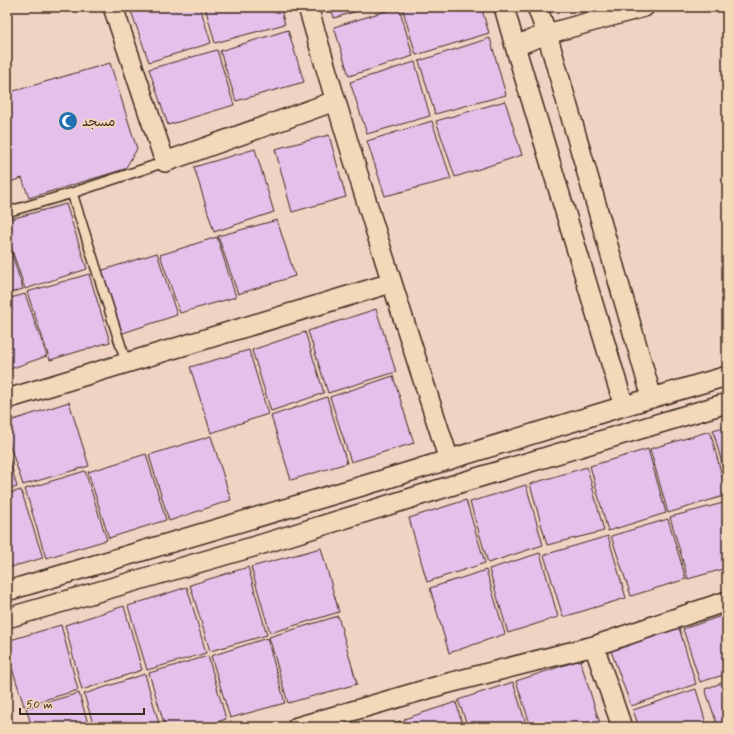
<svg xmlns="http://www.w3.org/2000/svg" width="734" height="734" font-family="Mynerve,'Playpen Sans Arabic',sans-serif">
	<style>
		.building { fill: #e4c0eb; stroke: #3b2a1e }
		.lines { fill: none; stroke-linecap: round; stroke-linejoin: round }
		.lane-casing { stroke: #3b2a1e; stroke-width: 12 }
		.street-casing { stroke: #3b2a1e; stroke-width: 22 }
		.lane { stroke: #f4d8ba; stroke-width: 9 }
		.street { stroke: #f4d8ba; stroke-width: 19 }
		.labels { text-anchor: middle; stroke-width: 3.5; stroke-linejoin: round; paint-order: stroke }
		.poi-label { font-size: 13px; fill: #3b2a1e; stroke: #f4d8ba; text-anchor: start }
	</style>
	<rect width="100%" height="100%" fill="#f1d3c4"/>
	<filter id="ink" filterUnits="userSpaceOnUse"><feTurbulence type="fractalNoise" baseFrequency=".025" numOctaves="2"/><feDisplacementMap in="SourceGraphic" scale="8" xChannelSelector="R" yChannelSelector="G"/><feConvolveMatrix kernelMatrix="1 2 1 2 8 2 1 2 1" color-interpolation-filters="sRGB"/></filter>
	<g filter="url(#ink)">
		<path class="building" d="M 146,7 L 200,7 L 211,43 L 149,62 L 131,11 Z
			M 205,7 L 280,7 L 285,24 L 215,43 Z
			M 331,7 L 371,7 L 334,18 Z
			M 399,7 L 413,56 L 349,76 L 334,27 Z
			M 402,7 L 481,7 L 489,33 L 416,55 Z
			M 288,30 L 304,82 L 236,101 L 220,51 Z
			M 490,38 L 506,95 L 435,114 L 419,61 Z
			M 217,50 L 234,105 L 168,125 L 149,69 Z
			M 415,62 L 430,116 L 367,134 L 350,82 Z
			M 110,63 L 137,149 L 125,169 L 29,198 L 22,178 L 7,183 L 7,93 Z
			M 505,101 L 522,155 L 455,177 L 436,121 Z
			M 432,121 L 451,179 L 385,196 L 367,141 Z
			M 329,135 L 346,197 L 292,212 L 275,149 Z
			M 255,149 L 274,212 L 214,232 L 194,167 Z
			M 66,204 L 87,269 L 25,289 L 7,235 L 7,220 Z
			M 277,220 L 295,276 L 238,294 L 218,236 Z
			M 217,237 L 236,297 L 180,313 L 160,255 Z
			M 7,239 L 23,289 L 7,294 Z
			M 157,253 L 177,315 L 120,334 L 100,271 Z
			M 89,274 L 110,342 L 50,360 L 27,292 Z
			M 25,294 L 47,356 L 7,370 L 7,299 Z
			M 376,309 L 396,372 L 328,393 L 308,331 Z
			M 305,332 L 324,393 L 271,411 L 252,350 Z
			M 249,350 L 268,414 L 211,433 L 190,367 Z
			M 393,376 L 414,443 L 351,462 L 330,397 Z
			M 327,397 L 347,463 L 291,480 L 271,416 Z
			M 69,402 L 89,466 L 23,485 L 7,437 L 7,422 Z
			M 727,426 L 727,482 L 713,430 Z
			M 710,431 L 727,495 L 668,513 L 650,449 Z
			M 211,436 L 231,500 L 169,521 L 149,455 Z
			M 648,449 L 666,513 L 608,531 L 590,466 Z
			M 7,451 L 17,487 L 7,490 Z
			M 146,454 L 166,520 L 109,538 L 88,472 Z
			M 587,467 L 604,531 L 547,545 L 530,484 Z
			M 85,471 L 107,540 L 46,558 L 25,489 Z
			M 526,485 L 543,545 L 488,563 L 470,502 Z
			M 21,490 L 43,558 L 7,568 L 7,494 Z
			M 466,500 L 485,563 L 427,582 L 409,518 Z
			M 727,502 L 727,568 L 688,579 L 670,517 Z
			M 668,519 L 686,579 L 631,596 L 611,536 Z
			M 608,536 L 626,598 L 563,617 L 544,555 Z
			M 321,548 L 339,612 L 270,633 L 251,567 Z
			M 540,553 L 558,617 L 508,633 L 489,569 Z
			M 248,567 L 267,635 L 210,651 L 190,585 Z
			M 486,570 L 505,634 L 449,653 L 430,588 Z
			M 187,587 L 206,653 L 147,670 L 128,606 Z
			M 124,606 L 142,670 L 82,690 L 65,625 Z
			M 727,614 L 727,674 L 700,682 L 683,629 Z
			M 338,616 L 357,684 L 288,703 L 269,637 Z
			M 61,625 L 78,690 L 24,706 L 7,652 L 7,641 Z
			M 679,628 L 696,684 L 631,706 L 611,651 Z
			M 267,638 L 285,703 L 230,718 L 211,656 Z
			M 208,656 L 226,719 L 202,727 L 165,727 L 149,673 Z
			M 580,660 L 601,727 L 531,727 L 516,681 Z
			M 145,674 L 160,727 L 94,727 L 84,694 Z
			M 727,681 L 727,727 L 718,727 L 705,689 Z
			M 513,682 L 527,727 L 468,727 L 458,700 Z
			M 696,689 L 707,727 L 639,727 L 633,710 Z
			M 79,693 L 89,727 L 32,727 L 26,708 Z
			M 456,702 L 463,727 L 407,727 L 404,719 Z
			M 400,721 L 402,727 L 381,727 Z"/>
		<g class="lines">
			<g class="lane-casing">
				<path id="lane" d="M 72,193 L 126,362
					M 7,212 L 72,193 L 165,162"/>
			</g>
			<g class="street-casing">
				<path id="street" d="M 113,7 L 165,162 L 335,101
					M 308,7 C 352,159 400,310 449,460
					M 504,7 L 515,46 L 624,406 L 727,376
					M 537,7 L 547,34 L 652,398
					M 515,46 L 547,34 L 644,7
					M 7,399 L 391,283
					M 7,591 L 379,481 L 624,406
					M 7,618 L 256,546 L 463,482 L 727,403
					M 297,727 L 445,684 L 594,646
					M 622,727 L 594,646 L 727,601"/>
			</g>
			<use href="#lane" class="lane"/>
			<use href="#street" class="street"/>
		</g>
	</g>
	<defs>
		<g id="mosque-disc" transform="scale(1)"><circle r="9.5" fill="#1f6fb2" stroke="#f4d8ba"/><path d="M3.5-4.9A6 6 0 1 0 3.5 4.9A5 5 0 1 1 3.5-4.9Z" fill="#fff"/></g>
	</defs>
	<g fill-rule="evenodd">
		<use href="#mosque-disc" x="68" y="121"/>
	</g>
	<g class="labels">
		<g class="poi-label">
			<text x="82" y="126">مسجد</text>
		</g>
	</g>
	<rect width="734" height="734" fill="none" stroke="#f4d8ba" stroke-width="24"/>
	<rect x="12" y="12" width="710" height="710" fill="none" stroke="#3b2a1e" stroke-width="1.5" filter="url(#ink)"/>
	<path d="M20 708v6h124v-6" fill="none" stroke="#3b2a1e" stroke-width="2"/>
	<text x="26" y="708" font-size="12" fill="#3b2a1e" stroke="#f4d8ba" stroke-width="3" paint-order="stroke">50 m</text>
</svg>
